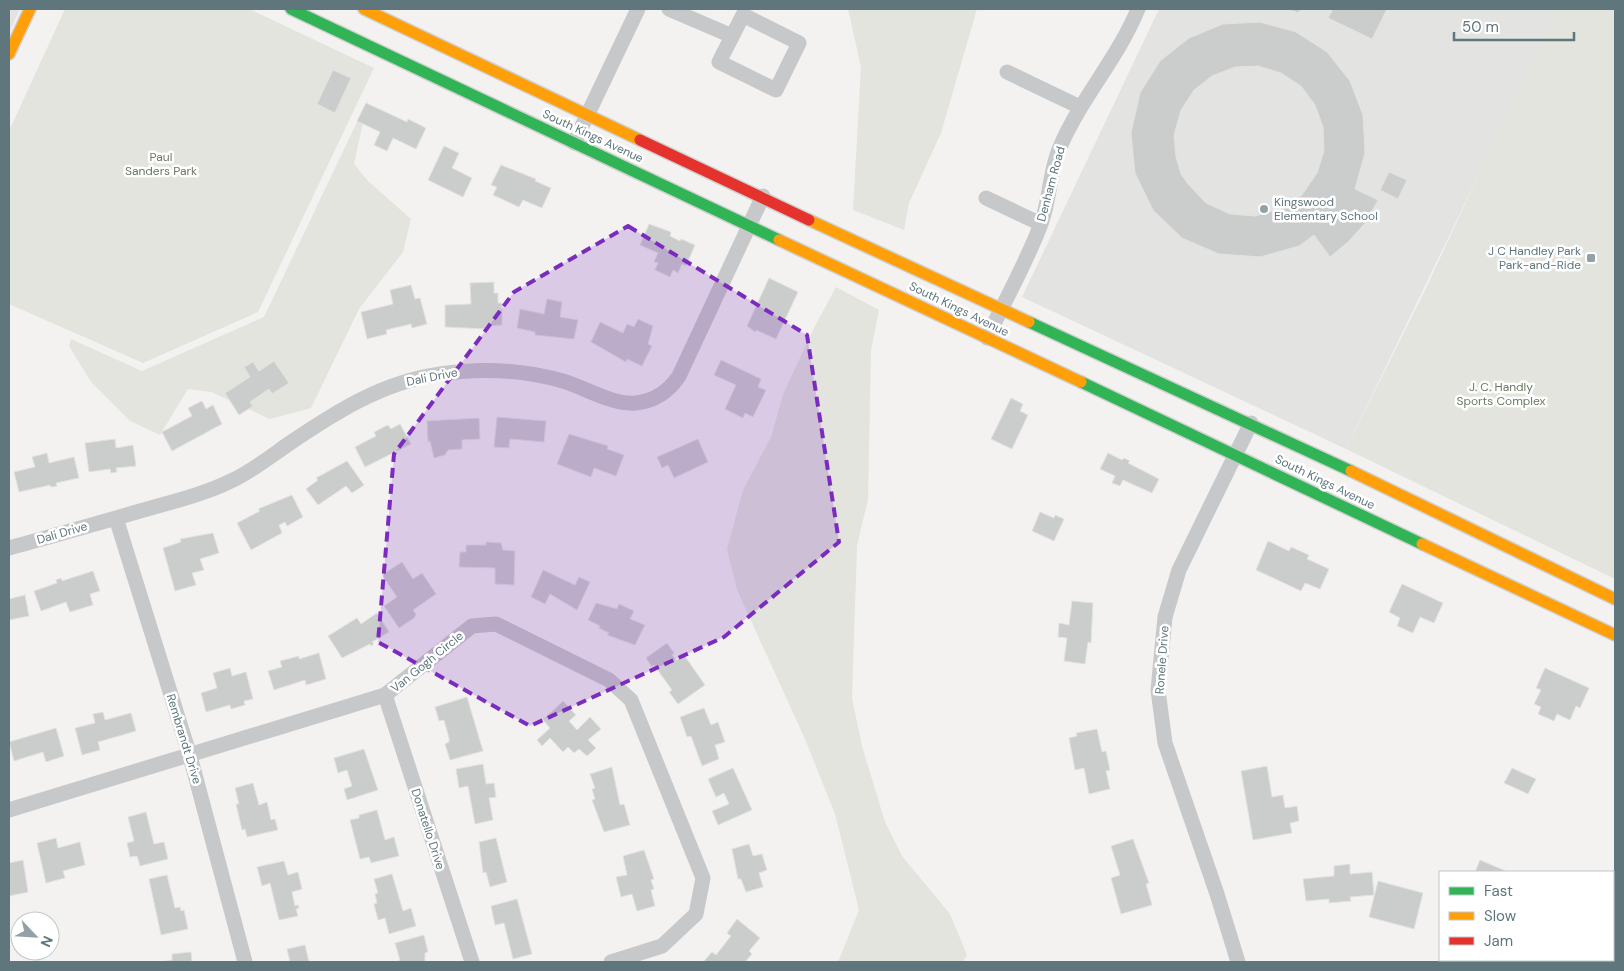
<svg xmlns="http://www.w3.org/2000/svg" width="1624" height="971" font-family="'DM Sans',sans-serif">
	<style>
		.built { fill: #e3e4e2 }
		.green { fill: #e2e4dd }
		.building { fill: #cbcdcd; stroke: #e2e2e0; fill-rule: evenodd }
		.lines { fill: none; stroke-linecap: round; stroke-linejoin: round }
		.fast-casing { stroke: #cfd0d0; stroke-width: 14 }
		.slow-casing { stroke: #cfd0d0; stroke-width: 14 }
		.jam-casing { stroke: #cfd0d0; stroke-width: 14 }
		.street { stroke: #c7c8c9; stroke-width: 15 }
		.fast { stroke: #30b455; stroke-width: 11 }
		.slow { stroke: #ff9f0a; stroke-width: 11 }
		.jam { stroke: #e5322d; stroke-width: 11 }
		.marked { fill: #7b2cbf; fill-opacity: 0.2; stroke: #7b2cbf; stroke-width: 4; stroke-dasharray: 10 6; stroke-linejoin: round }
		.poi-dot { fill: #92a1a5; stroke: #fff; stroke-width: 2 }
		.labels { text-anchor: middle; stroke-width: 5; stroke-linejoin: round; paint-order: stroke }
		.street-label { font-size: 12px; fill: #5e767c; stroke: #fff }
		.park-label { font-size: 12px; fill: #6b7961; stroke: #fff }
		.poi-label { font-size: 12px; fill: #5e767c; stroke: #fff; text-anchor: start }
	</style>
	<rect width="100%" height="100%" fill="#f3f2f0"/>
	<path class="built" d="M 9,9 L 20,9 L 9,33 Z
		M 1159,9 L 1559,9 L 1346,449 L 1022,297 Z"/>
	<path class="green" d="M 65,9 L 249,9 L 374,68 L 258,312 L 143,363 L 9,304 L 9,131 Z
		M 848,9 L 977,9 L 941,133 L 909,203 L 904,230 L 853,210 L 861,67 Z
		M 1556,9 L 1615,9 L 1615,579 L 1346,449 L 1426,288 Z
		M 368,99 L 354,164 L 368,181 L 411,219 L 403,252 L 359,309 L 311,408 L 270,419 L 211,392 L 188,389 L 160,435 L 130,421 L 91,382 L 69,346 L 71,339 L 142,371 L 264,317 Z
		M 836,287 L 879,310 L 871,350 L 868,499 L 857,546 L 852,698 L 862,746 L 885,822 L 902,856 L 950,914 L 967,955 L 963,962 L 838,962 L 859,910 L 835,814 L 805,739 L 737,590 L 727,549 L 743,490 L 771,437 L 784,392 L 814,328 Z"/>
	<path class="building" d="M 1288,9 L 1301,9 L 1298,13 Z
		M 1333,9 L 1387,9 L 1372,39 L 1328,18 Z
		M 1260,22 L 1296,32 L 1327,52 L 1350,81 L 1363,115 L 1365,153 L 1355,189 L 1378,200 L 1366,222 L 1349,241 L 1330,257 L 1314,235 L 1299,246 L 1260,257 L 1219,254 L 1182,238 L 1153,210 L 1135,173 L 1131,133 L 1140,93 L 1160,61 L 1189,38 L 1223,24 ZM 1258,66 L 1281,73 L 1301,86 L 1315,105 L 1323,127 L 1324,151 L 1317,173 L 1302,195 L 1280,209 L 1255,216 L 1230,214 L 1206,203 L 1188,184 L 1181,174 L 1176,157 L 1174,135 L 1181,110 L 1194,90 L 1212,76 L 1235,67 Z
		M 333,70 L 351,78 L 335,113 L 317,104 Z
		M 366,103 L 407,122 L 408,119 L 426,128 L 416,149 L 393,138 L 387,151 L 374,145 L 380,132 L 357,121 Z
		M 444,146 L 459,153 L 452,168 L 472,178 L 463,197 L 428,180 Z
		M 501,165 L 536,179 L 535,181 L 551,188 L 542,208 L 523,200 L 519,207 L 493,195 L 497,187 L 491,185 Z
		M 1389,172 L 1407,180 L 1398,199 L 1380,190 Z
		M 649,224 L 671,232 L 670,236 L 680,241 L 681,239 L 695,245 L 686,266 L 682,264 L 678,273 L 673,270 L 670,277 L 655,270 L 658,263 L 654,262 L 658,253 L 640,245 Z
		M 769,278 L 798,292 L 776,339 L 756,330 L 755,332 L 747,326 Z
		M 494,282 L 494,293 L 498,293 L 498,303 L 502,303 L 502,325 L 486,326 L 486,329 L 445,327 L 445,305 L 471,304 L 470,283 Z
		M 411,285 L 415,299 L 420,298 L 427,324 L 412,328 L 411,324 L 386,330 L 387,334 L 367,339 L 361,312 L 393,304 L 390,290 Z
		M 547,299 L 562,302 L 560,317 L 578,320 L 574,339 L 535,335 L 535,332 L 517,328 L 520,309 L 544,314 Z
		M 638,319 L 653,326 L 648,344 L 652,346 L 642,366 L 627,359 L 626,362 L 591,342 L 600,322 L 623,333 L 627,324 L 634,327 Z
		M 721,360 L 761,379 L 758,387 L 766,390 L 753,417 L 745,413 L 743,418 L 725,409 L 736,385 L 714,375 Z
		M 274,361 L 289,383 L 272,394 L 269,389 L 250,402 L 253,406 L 239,415 L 225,393 L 250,377 L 244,367 L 253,362 L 259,371 Z
		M 1011,398 L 1023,404 L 1020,411 L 1028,415 L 1012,449 L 991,439 Z
		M 202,401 L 206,409 L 213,405 L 222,424 L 172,451 L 162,432 L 192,416 L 188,408 Z
		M 497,417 L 546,421 L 544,442 L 510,439 L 509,448 L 494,447 Z
		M 479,418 L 480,439 L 462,440 L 462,449 L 448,450 L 445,455 L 434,458 L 430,441 L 428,442 L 427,421 Z
		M 400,424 L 411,444 L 365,467 L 355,447 L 376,436 L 374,432 L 388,425 L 391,429 Z
		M 569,434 L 608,446 L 607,449 L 624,455 L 616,476 L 594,468 L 591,477 L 557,464 Z
		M 115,439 L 116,448 L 133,445 L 136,466 L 116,468 L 117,472 L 111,473 L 110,469 L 89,472 L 85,443 Z
		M 698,439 L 708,462 L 674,478 L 668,465 L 662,468 L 657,457 Z
		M 47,453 L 49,463 L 74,457 L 79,478 L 56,483 L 57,486 L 51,487 L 50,485 L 19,492 L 14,472 L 35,467 L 32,457 Z
		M 1108,453 L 1122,460 L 1124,458 L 1130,461 L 1128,463 L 1159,479 L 1152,493 L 1123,480 L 1120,486 L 1112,483 L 1115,476 L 1100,469 Z
		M 347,461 L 364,485 L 352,493 L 346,486 L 318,505 L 306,489 L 318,480 L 316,478 Z
		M 292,495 L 303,517 L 287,526 L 285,522 L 279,525 L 282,533 L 251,550 L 237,523 L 260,511 L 258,509 Z
		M 1040,512 L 1054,518 L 1055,515 L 1064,519 L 1054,541 L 1032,531 Z
		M 213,533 L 219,553 L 200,559 L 204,570 L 192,573 L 196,585 L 175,591 L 163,548 L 181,542 L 180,539 Z
		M 1268,541 L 1289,551 L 1291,547 L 1309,555 L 1307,559 L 1329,569 L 1320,589 L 1305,583 L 1301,591 L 1256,570 Z
		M 486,542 L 501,543 L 503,550 L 515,551 L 514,585 L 495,584 L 495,568 L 459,567 L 460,552 L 466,552 L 466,545 L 486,545 Z
		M 402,562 L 413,579 L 422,573 L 436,594 L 413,610 L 416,614 L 414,618 L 399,628 L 384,606 L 397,597 L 382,575 Z
		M 543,570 L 575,585 L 579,577 L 590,582 L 577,610 L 550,594 L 545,604 L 531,597 Z
		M 93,571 L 100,591 L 90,594 L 93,605 L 70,612 L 66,602 L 41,611 L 34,591 L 57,583 L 56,580 L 61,578 L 62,581 Z
		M 1402,584 L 1443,603 L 1434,623 L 1420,617 L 1413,633 L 1397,626 L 1400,618 L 1389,612 Z
		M 25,595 L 29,616 L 9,620 L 9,599 Z
		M 1072,601 L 1093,603 L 1091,643 L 1088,642 L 1085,664 L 1064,661 L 1067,638 L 1058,637 L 1059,623 L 1069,625 Z
		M 596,603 L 617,609 L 619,604 L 634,611 L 630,619 L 645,625 L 635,645 L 607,635 L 609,633 L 599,628 L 600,626 L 588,620 Z
		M 377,613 L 389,632 L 372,642 L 374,644 L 371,646 L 370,644 L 342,658 L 328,636 L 357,618 L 361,624 Z
		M 667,643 L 674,653 L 672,655 L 676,660 L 684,655 L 705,685 L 678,704 L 669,692 L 672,690 L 654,665 L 652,667 L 646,658 Z
		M 319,653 L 326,679 L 306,685 L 305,680 L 274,690 L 268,671 L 282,667 L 280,661 L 299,656 L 299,659 Z
		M 230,668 L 232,676 L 246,672 L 253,699 L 244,701 L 245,705 L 231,709 L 230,705 L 206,712 L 201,693 L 217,688 L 213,673 Z
		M 1545,668 L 1589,688 L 1580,708 L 1576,706 L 1570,720 L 1557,714 L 1554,721 L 1538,714 L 1541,707 L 1534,704 L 1541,690 L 1536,688 Z
		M 467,697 L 483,751 L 450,760 L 445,744 L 449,742 L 449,738 L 444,720 L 439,721 L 435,707 Z
		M 563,701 L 576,715 L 569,721 L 577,730 L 590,717 L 601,729 L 588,740 L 596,748 L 587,756 L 579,749 L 574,753 L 568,747 L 563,752 L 550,738 L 542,746 L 537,740 L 550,728 L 543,720 Z
		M 704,708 L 711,725 L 718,722 L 725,742 L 715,745 L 719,759 L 702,766 L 691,736 L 687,737 L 680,717 Z
		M 103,712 L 105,720 L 131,713 L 136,731 L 98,742 L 100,750 L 82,755 L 75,728 L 95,723 L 93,714 Z
		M 56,728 L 64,756 L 46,762 L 43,752 L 14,761 L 9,742 Z
		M 1097,729 L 1102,752 L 1106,751 L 1110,770 L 1106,771 L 1110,789 L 1089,794 L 1084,768 L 1075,770 L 1069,738 L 1077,736 L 1076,733 Z
		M 364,749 L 378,790 L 347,800 L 344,789 L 352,786 L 347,770 L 338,773 L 334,758 Z
		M 483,764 L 486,784 L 494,783 L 496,797 L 489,798 L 493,820 L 475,824 L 468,786 L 459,788 L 456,769 Z
		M 1267,766 L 1272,797 L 1283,795 L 1285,808 L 1297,806 L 1299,821 L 1290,823 L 1292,833 L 1253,840 L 1241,771 Z
		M 612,767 L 620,805 L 624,804 L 630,825 L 604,832 L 592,800 L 595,799 L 592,789 L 595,788 L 590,774 Z
		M 733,768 L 752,810 L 718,825 L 712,811 L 729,804 L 724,793 L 716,797 L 708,779 Z
		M 1512,768 L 1536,779 L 1528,794 L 1504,783 Z
		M 253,783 L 259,805 L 267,802 L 271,820 L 275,819 L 278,830 L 247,837 L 245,829 L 242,830 L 236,804 L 239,804 L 235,788 Z
		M 377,810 L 385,840 L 394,837 L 399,856 L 371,863 L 369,857 L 360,859 L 350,820 L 359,818 L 359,815 Z
		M 146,812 L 154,844 L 164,842 L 168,859 L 140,866 L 137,856 L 130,857 L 127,843 L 134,841 L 128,817 Z
		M 56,838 L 58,848 L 80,842 L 85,865 L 63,871 L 65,878 L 46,883 L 37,843 Z
		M 496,838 L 507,882 L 490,887 L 486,872 L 483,873 L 479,842 Z
		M 1133,839 L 1149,883 L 1146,884 L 1152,905 L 1121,914 L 1111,878 L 1120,875 L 1111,846 Z
		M 749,844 L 753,856 L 762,854 L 767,870 L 759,873 L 763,887 L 746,892 L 741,879 L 738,879 L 732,849 Z
		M 644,850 L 654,879 L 651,880 L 654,889 L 651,890 L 655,906 L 637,911 L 632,894 L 621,897 L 616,877 L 627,875 L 623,856 Z
		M 23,860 L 28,892 L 9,896 L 9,863 Z
		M 1480,860 L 1508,872 L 1475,872 Z
		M 284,861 L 288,875 L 298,872 L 302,889 L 292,892 L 295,906 L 298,905 L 299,908 L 296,909 L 298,916 L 279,920 L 270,883 L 262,886 L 257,867 Z
		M 1350,864 L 1350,874 L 1372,872 L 1374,895 L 1350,897 L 1351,901 L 1329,903 L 1329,899 L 1306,901 L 1303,879 L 1334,876 L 1334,866 Z
		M 392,874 L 403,911 L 411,908 L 416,926 L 389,934 L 385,918 L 378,920 L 374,904 L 377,903 L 375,894 L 378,893 L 374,879 Z
		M 167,875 L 175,908 L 180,907 L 181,911 L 184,910 L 188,929 L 161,935 L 149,879 Z
		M 1378,881 L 1423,893 L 1414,929 L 1369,917 Z
		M 517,899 L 532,954 L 513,959 L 504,923 L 495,925 L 491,906 Z
		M 737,919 L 760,938 L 749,951 L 752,954 L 745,962 L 703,962 L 712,952 L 716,955 L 731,936 L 727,933 Z
		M 424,935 L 428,952 L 425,953 L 425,962 L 396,962 L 400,960 L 395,943 Z
		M 305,945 L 309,962 L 290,962 L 287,949 Z
		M 191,952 L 192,962 L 161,962 L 172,960 L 172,954 Z"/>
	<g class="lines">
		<g class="fast-casing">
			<path id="fast" d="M 291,9 L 779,240
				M 1029,322 L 1351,471
				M 1081,382 L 1422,544"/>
		</g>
		<g class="slow-casing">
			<path id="slow" d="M 364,9 L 640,140
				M 9,54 L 30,9
				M 809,220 L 1029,322
				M 779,240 L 1081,382
				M 1351,471 L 1615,599
				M 1422,544 L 1615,635"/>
		</g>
		<g class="jam-casing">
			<path id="jam" d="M 640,140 L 809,220"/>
		</g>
		<path class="street" d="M 669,9 L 732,36
			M 743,15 L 799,43 L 776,90 L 719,62 Z
			M 1007,72 L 1080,107
			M 574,143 L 638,9
			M 986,198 L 1041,224
			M 987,338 C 1005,300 1028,260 1042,221 C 1050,198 1050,169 1060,147 C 1081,98 1118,58 1138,9
			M 116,518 L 190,756 L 245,962
			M 9,548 C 52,536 96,524 140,511 C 171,502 203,495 233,480 C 252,471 270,457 287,445 C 334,413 382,382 440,374 C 480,368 524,370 563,381 C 586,388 612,405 636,403 C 654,401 669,391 679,376 L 763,196
			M 385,695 L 472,962
			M 9,810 L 385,695 L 472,626 L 496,624 L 609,680 L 631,700 L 703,878 L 696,914 L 662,946 L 611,962
			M 1238,962 L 1217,894 L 1165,743 L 1158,690 L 1165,617 L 1179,570 L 1251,423"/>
		<use href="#fast" class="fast"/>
		<use href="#slow" class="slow"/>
		<use href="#jam" class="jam"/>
	</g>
	<path class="marked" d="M 628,226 L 807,335 L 839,542 L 724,637 L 530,726 L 378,642 L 394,454 L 514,292 Z"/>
	<g class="poi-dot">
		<circle cx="1264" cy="209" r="5"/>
		<rect x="1586" y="253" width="10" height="10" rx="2.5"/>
	</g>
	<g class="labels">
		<g class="street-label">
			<text transform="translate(593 136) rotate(25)" y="4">South Kings Avenue</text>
			<text transform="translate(1051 184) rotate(-75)" y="4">Denham Road</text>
			<text transform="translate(959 309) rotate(26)" y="4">South Kings Avenue</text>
			<text transform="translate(432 377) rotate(-11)" y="4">Dali Drive</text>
			<text transform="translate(1325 482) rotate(26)" y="4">South Kings Avenue</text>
			<text transform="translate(62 533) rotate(-16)" y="4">Dali Drive</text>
			<text transform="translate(1162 660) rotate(-86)" y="4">Ronele Drive</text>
			<text transform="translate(427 662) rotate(-39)" y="4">Van Gogh Circle</text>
			<text transform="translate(184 739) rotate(73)" y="4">Rembrandt Drive</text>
			<text transform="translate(428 829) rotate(72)" y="4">Donatello Drive</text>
		</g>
		<g class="park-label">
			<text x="161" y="161">Paul<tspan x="161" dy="14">Sanders Park</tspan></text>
			<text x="1501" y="391">J. C. Handly<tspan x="1501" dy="14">Sports Complex</tspan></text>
		</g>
		<g class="poi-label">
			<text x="1274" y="206">Kingswood<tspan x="1274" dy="14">Elementary School</tspan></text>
			<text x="1581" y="255" text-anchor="end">J C Handley Park<tspan x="1581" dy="14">Park-and-Ride</tspan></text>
		</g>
	</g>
	<rect width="1624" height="971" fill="none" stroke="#5e767c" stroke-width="20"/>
	<rect x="1439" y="871" width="175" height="90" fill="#ffffff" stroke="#bfc8cb"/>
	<rect x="1449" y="887" width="25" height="8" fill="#30b455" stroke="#bfc8cb"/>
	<text x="1484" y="896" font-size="15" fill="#5e767c">Fast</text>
	<rect x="1449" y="912" width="25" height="8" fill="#ff9f0a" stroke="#bfc8cb"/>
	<text x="1484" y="921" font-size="15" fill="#5e767c">Slow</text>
	<rect x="1449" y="937" width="25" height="8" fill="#e5322d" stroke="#bfc8cb"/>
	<text x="1484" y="946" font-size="15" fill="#5e767c">Jam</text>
	<g transform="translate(35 936) rotate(115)"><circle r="24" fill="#ffffff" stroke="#bfc8cb"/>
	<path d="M0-4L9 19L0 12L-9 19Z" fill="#92a1a5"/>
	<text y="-8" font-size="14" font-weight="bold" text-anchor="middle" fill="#5e767c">N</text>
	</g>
	<path d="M1454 32v8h120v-8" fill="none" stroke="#5e767c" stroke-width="2.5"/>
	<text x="1462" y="32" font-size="15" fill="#5e767c" stroke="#ffffff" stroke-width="4" paint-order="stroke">50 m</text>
</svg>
